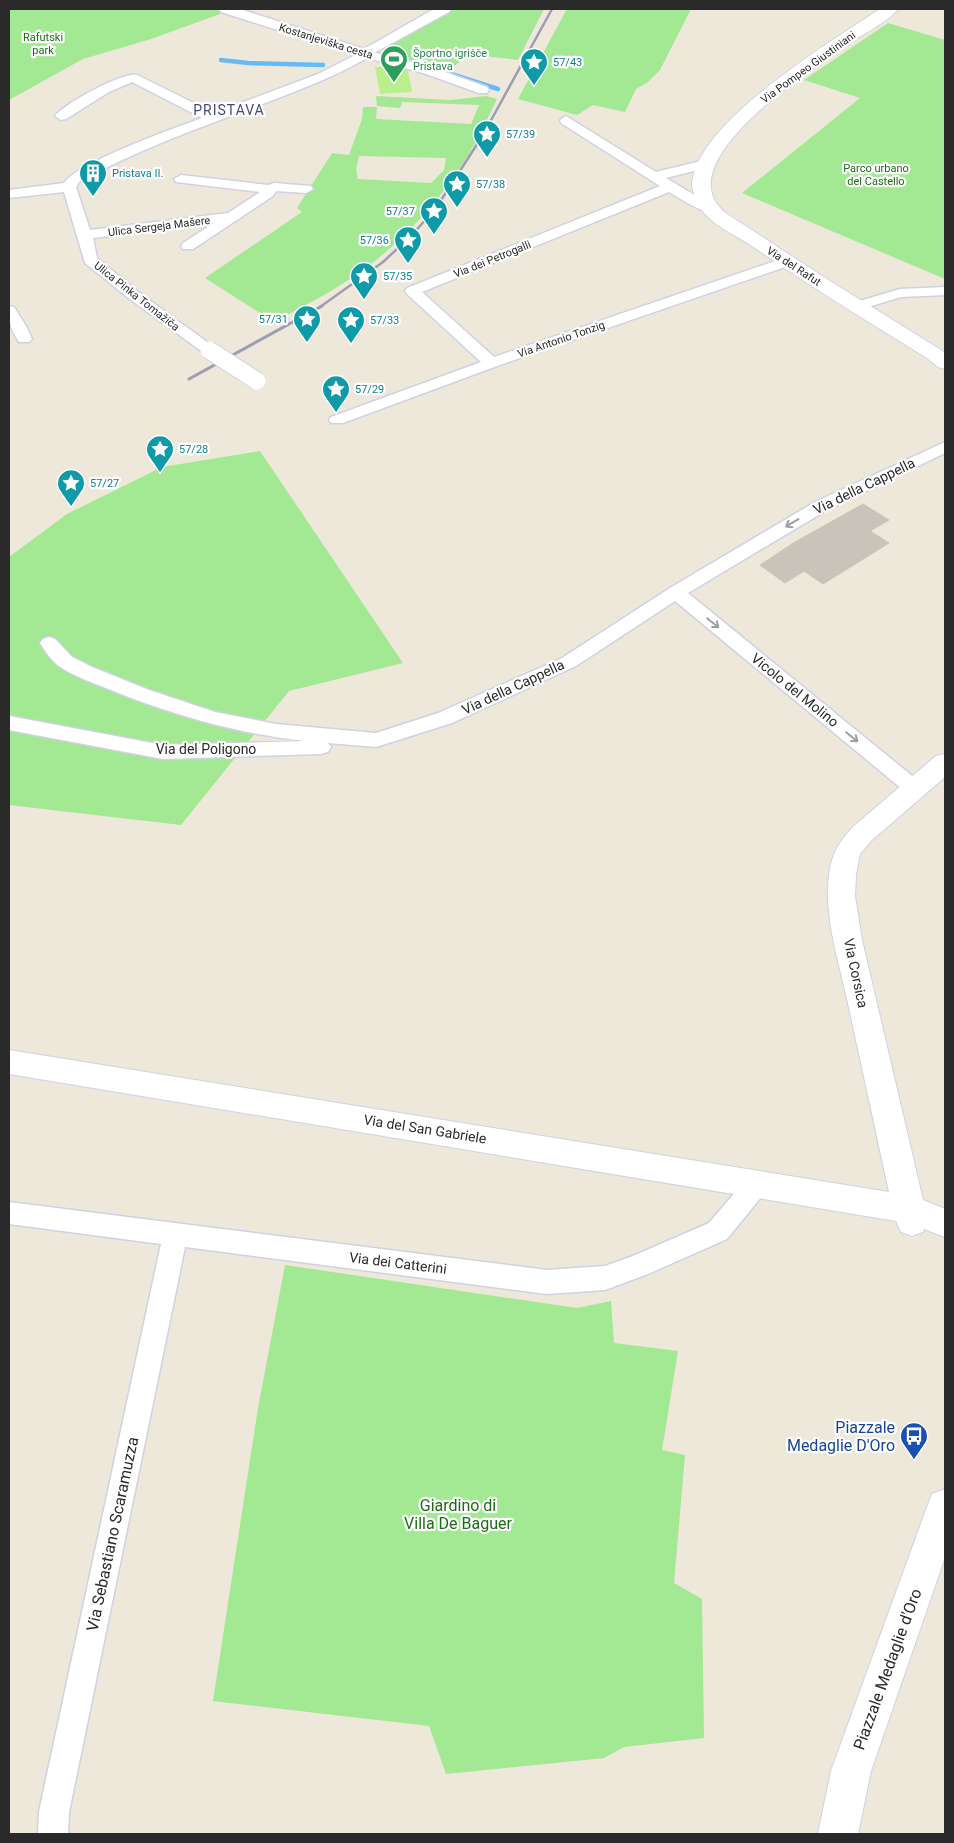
<svg xmlns="http://www.w3.org/2000/svg" width="954" height="1843" font-family="Roboto,sans-serif">
	<style>
		.green { fill: #a3e893; fill-rule: evenodd }
		.pitch { fill: #b8f08e }
		.lines { fill: none; stroke-linecap: round; stroke-linejoin: round }
		.stream { stroke: #66bbf7; stroke-width: 4.5 }
		.building { fill: #c8c4ba; stroke: #c8c4b4 }
		.minor-casing { stroke: #d0d1e4; stroke-width: 3 }
		.tertiary-casing { stroke: #d0d1e4; stroke-width: 3 }
		.secondary-casing { stroke: #d0d1e4; stroke-width: 2 }
		.minor { fill: #fff; fill-rule: evenodd }
		.tertiary { fill: #fff; fill-rule: evenodd }
		.secondary { fill: #fff; fill-rule: evenodd }
		.rail-far1 { stroke: #9d9db6; stroke-width: 2.5 }
		.rail { stroke: #9d9db6; stroke-width: 3 }
		.minor-bridge-casing { stroke: #d0d1e4; stroke-width: 19; stroke-linecap: butt }
		.minor-bridge { stroke: #fff; stroke-width: 17 }
		.oneway { stroke: #9f9f9f }
		.labels { text-anchor: middle; stroke-width: 4.5; stroke-linejoin: round; paint-order: stroke }
		.far-park-label { font-size: 11px; fill: #1a6c15; stroke: #fff }
		.far-street-label { font-size: 11px; fill: #2a2a2a; stroke: #fff }
		.far-leisure-label { font-size: 11px; fill: #27864d; stroke: #fff; text-anchor: start }
		.far-culture-label { font-size: 11px; fill: #0d838f; stroke: #fff; text-anchor: start }
		.far-quarter-label { font-size: 14px; letter-spacing: 1px; fill: #47497e; stroke: #fff }
		.street-label { font-size: 14px; fill: #2a2a2a; stroke: #fff }
		.near-transit-label { font-size: 16px; fill: #164399; stroke: #fff; text-anchor: end }
		.near-park-label { font-size: 16px; fill: #1a6c15; stroke: #fff }
		.near-street-label { font-size: 16px; fill: #2a2a2a; stroke: #fff }
	</style>
	<rect width="100%" height="100%" fill="#ede8da"/>
	<path class="green" d="M 9,9 L 225,9 L 231,10 L 151,39 L 83,59 L 9,100 Z
		M 455,9 L 544,9 L 518,60 L 468,54 L 448,72 L 391,54 L 385,50 L 386,47 Z
		M 567,9 L 691,9 L 660,70 L 648,82 L 636,89 L 625,112 L 593,105 L 577,115 L 518,99 Z
		M 888,23 L 945,40 L 945,279 L 742,193 L 860,98 L 804,80 Z
		M 376,96 L 450,100 L 486,96 L 497,99 C 485,124 473,150 457,172 C 428,215 390,253 347,281 C 324,296 298,309 274,322 L 205,278 L 302,212 L 297,208 L 332,153 L 349,155 L 362,119 L 363,107 L 377,107 L 376,119 L 471,124 L 479,105 L 402,102 L 400,108 L 377,106 ZM 359,156 L 445,158 L 446,159 L 444,170 L 431,183 L 358,179 L 356,169 Z
		M 260,451 L 403,663 L 289,691 L 181,825 L 9,805 L 9,557 L 67,514 L 162,467 Z
		M 285,1265 L 577,1308 L 611,1301 L 614,1343 L 678,1351 L 662,1450 L 685,1455 L 674,1583 L 702,1599 L 704,1738 L 624,1747 L 604,1758 L 446,1774 L 429,1726 L 213,1701 L 258,1408 Z"/>
	<path class="pitch" d="M 407,66 L 412,92 L 380,94 L 375,67 Z"/>
	<g class="lines">
		<path class="stream" d="M 221,60 L 248,63 L 323,65
			M 451,74 L 498,89"/>
	</g>
	<path class="building" d="M 863,504 L 889,520 L 870,531 L 889,543 L 823,584 L 804,571 L 785,583 L 760,565 L 795,542 Z"/>
	<g class="lines">
		<g class="minor-casing">
			<path id="minor" d="M 365,50 L 431,67 L 487,87 L 489,90 L 487,93 L 479,93 L 423,73 L 367,58 C 331,79 293,92 255,107 C 195,129 135,151 79,182 L 76,187 L 90,230 L 228,213 L 260,192 L 176,182 L 174,179 L 181,175 L 268,185 L 274,183 L 311,186 L 313,189 L 306,193 L 276,191 L 273,196 L 193,249 L 183,249 L 181,246 L 183,243 L 214,223 L 93,238 L 97,258 L 141,294 L 214,347 L 217,350 L 214,353 L 204,353 L 131,300 L 85,263 L 64,192 L 9,198 L 9,190 L 64,183 C 78,162 175,128 202,118 L 132,82 L 109,92 L 66,119 L 61,120 L 55,116 C 64,104 122,72 137,75 L 214,113 L 318,74 Z
				M 566,116 L 656,172 L 705,160 L 710,161 L 712,164 L 710,167 L 666,178 L 718,209 L 711,213 C 696,209 682,200 669,192 L 422,292 L 494,357 L 781,259 L 791,259 L 793,262 L 791,265 L 497,366 L 343,423 L 331,423 L 329,420 L 331,417 L 481,362 L 407,294 L 405,291 L 407,288 L 660,186 L 561,123 L 560,120 Z
				M 945,287 L 945,295 L 901,297 L 858,310 L 853,309 L 851,306 L 853,303 L 900,289 Z
				M 9,306 L 14,307 L 26,326 L 32,339 L 29,342 L 19,342 C 11,331 8,319 9,306 Z
				M 945,442 L 945,453 L 827,510 L 688,593 L 922,784 L 925,789 L 922,794 L 915,796 L 908,794 L 675,601 L 576,666 L 452,723 L 376,747 L 328,743 L 331,747 L 328,752 L 321,754 L 163,759 L 9,730 L 9,716 L 163,745 L 305,741 C 239,734 173,715 111,690 C 94,683 75,677 59,666 C 52,661 45,651 40,643 L 43,639 L 49,637 L 55,639 L 72,657 L 92,667 L 149,690 L 215,712 L 276,724 L 376,733 L 438,713 L 562,658 L 670,588 L 815,502 Z
				M 758,1172 L 766,1175 L 770,1183 L 766,1191 L 727,1239 L 648,1274 L 605,1290 L 547,1294 L 185,1247 L 69,1812 L 68,1834 L 38,1834 L 39,1812 L 161,1244 L 9,1224 L 9,1202 L 547,1270 L 605,1266 L 633,1256 L 709,1223 L 750,1175 Z"/>
		</g>
		<g class="tertiary-casing">
			<path id="tertiary" d="M 219,9 L 240,9 L 364,49 L 434,9 L 451,9 L 449,12 L 365,58 L 221,12 Z"/>
		</g>
		<g class="secondary-casing">
			<path id="secondary" d="M 880,9 L 898,9 C 889,21 863,34 851,42 C 815,67 661,164 727,214 L 830,281 L 941,350 L 945,353 L 945,369 L 938,367 L 927,358 C 869,322 811,287 755,248 C 739,237 718,228 705,214 C 698,206 692,193 692,183 C 697,122 832,41 880,9 Z
				M 945,754 L 945,777 L 872,840 L 860,854 L 856,875 L 855,896 L 862,940 L 923,1200 L 945,1209 L 945,1237 L 924,1229 L 923,1232 L 912,1236 L 901,1232 L 896,1221 L 9,1074 L 9,1050 L 889,1192 C 875,1127 861,1063 847,999 C 838,959 824,916 829,875 C 831,855 840,840 854,826 L 936,756 Z
				M 945,1489 L 945,1557 L 871,1771 L 858,1834 L 818,1834 L 831,1771 L 927,1507 L 932,1494 Z"/>
		</g>
		<use href="#minor" class="minor"/>
		<use href="#tertiary" class="tertiary"/>
		<use href="#secondary" class="secondary"/>
		<path class="rail-far1" d="M 320,307 L 383,262 L 411,236 L 436,208 L 483,135 L 552,9"/>
		<path class="rail" d="M 189,379 L 322,306"/>
		<g class="minor-bridge-casing">
			<path id="minor-bridge" d="M 209,350 L 257,381"/>
		</g>
		<use href="#minor-bridge" class="minor-bridge"/>
	</g>
	<defs><path id="oneway-shaft" d="M-6 0H5M1.5-3L5.5 0L1.5 3" fill="none" stroke-width="1.6" stroke-linecap="round" stroke-linejoin="round" transform="scale(1.25)"/></defs>
	<g class="oneway">
		<use href="#oneway-shaft" transform="translate(792 523) rotate(149)"/>
		<use href="#oneway-shaft" transform="translate(713 623) rotate(39)"/>
		<use href="#oneway-shaft" transform="translate(852 737) rotate(39)"/>
	</g>
	<defs>
		<g id="stadium-pin" transform="scale(1.4375)"><path d="M0 17L-7.5 6A9.5 9.5 0 1 1 7.5 6Z" fill="#2e9e5b" stroke="#fff"/><path d="M0-5a6.5 5 0 1 0 0 10a6.5 5 0 1 0 0-10ZM-3.5-1.8h7v3.6h-7Z" fill="#fff"/></g>
		<g id="sight-pin" transform="scale(1.4375)"><path d="M0 17L-7.5 6A9.5 9.5 0 1 1 7.5 6Z" fill="#0f9aa8" stroke="#fff"/><path d="M0-6L1.8-2.2L6-1.7L2.9 1.2L3.7 5.4L0 3.3L-3.7 5.4L-2.9 1.2L-6-1.7L-1.8-2.2Z" fill="#fff"/></g>
		<g id="building-pin" transform="scale(1.4375)"><path d="M0 17L-7.5 6A9.5 9.5 0 1 1 7.5 6Z" fill="#0f9aa8" stroke="#fff"/><path d="M-4-6H4V6H1V3H-1V6H-4ZM-2.5-4.3h1.7v1.8h-1.7ZM.8-4.3h1.7v1.8H.8ZM-2.5-1h1.7V.8h-1.7ZM.8-1h1.7V.8H.8Z" fill="#fff"/></g>
		<g id="bus-pin" transform="scale(1.4375)"><path d="M0 17L-7.5 6A9.5 9.5 0 1 1 7.5 6Z" fill="#1a4fb4" stroke="#fff"/><path d="M-5-6H5V4H4V6H2V4H-2V6H-4V4H-5ZM-3.5-4V0h7V-4ZM-3.5 1.2v1.5H-2V1.2ZM2 1.2v1.5H3.5V1.2Z" fill="#fff"/></g>
	</defs>
	<g fill-rule="evenodd">
		<use href="#stadium-pin" x="394" y="59"/>
		<use href="#sight-pin" x="534" y="62"/>
		<use href="#sight-pin" x="487" y="134"/>
		<use href="#building-pin" x="93" y="173"/>
		<use href="#sight-pin" x="457" y="184"/>
		<use href="#sight-pin" x="434" y="211"/>
		<use href="#sight-pin" x="408" y="240"/>
		<use href="#sight-pin" x="364" y="276"/>
		<use href="#sight-pin" x="307" y="319"/>
		<use href="#sight-pin" x="351" y="320"/>
		<use href="#sight-pin" x="336" y="389"/>
		<use href="#sight-pin" x="160" y="449"/>
		<use href="#sight-pin" x="71" y="483"/>
		<use href="#bus-pin" x="914" y="1436"/>
	</g>
	<g class="labels">
		<g class="far-park-label">
			<text x="43" y="41">Rafutski<tspan x="43" dy="13">park</tspan></text>
			<text x="876" y="172">Parco urbano<tspan x="876" dy="13">del Castello</tspan></text>
		</g>
		<g class="far-street-label">
			<text transform="translate(326 41) rotate(17)" y="4">Kostanjeviška cesta</text>
			<text transform="translate(808 67) rotate(-36)" y="4">Via Pompeo Giustiniani</text>
			<text transform="translate(159 226) rotate(-7)" y="4">Ulica Sergeja Mašere</text>
			<text transform="translate(492 259) rotate(-22)" y="4">Via dei Petrogalli</text>
			<text transform="translate(794 266) rotate(33)" y="4">Via del Rafut</text>
			<text transform="translate(137 296) rotate(38)" y="4">Ulica Pinka Tomažiča</text>
			<text transform="translate(561 339) rotate(-19)" y="4">Via Antonio Tonzig</text>
		</g>
		<g class="far-leisure-label">
			<text x="413" y="57">Športno igrišče<tspan x="413" dy="13">Pristava</tspan></text>
		</g>
		<g class="far-culture-label">
			<text x="553" y="66">57/43</text>
			<text x="506" y="138">57/39</text>
			<text x="112" y="177">Pristava II.</text>
			<text x="476" y="188">57/38</text>
			<text x="415" y="215" text-anchor="end">57/37</text>
			<text x="389" y="244" text-anchor="end">57/36</text>
			<text x="383" y="280">57/35</text>
			<text x="288" y="323" text-anchor="end">57/31</text>
			<text x="370" y="324">57/33</text>
			<text x="355" y="393">57/29</text>
			<text x="179" y="453">57/28</text>
			<text x="90" y="487">57/27</text>
		</g>
		<g class="far-quarter-label">
			<text x="229" y="115">PRISTAVA</text>
		</g>
		<g class="street-label">
			<text transform="translate(864 486) rotate(-26)" y="5">Via della Cappella</text>
			<text transform="translate(513 687) rotate(-25)" y="5">Via della Cappella</text>
			<text transform="translate(795 690) rotate(39)" y="5">Vicolo del Molino</text>
			<text x="206" y="754">Via del Poligono</text>
			<text transform="translate(856 973) rotate(78)" y="5">Via Corsica</text>
			<text transform="translate(425 1129) rotate(9)" y="5">Via del San Gabriele</text>
			<text transform="translate(398 1263) rotate(7)" y="5">Via dei Catterini</text>
		</g>
		<g class="near-transit-label">
			<text x="895" y="1433">Piazzale<tspan x="895" dy="18">Medaglie D'Oro</tspan></text>
		</g>
		<g class="near-park-label">
			<text x="458" y="1511">Giardino di<tspan x="458" dy="18">Villa De Baguer</tspan></text>
		</g>
		<g class="near-street-label">
			<text transform="translate(112 1534) rotate(-78)" y="6">Via Sebastiano Scaramuzza</text>
			<text transform="translate(887 1669) rotate(-70)" y="6">Piazzale Medaglie d'Oro</text>
		</g>
	</g>
	<rect width="954" height="1843" fill="none" stroke="#2a2a2a" stroke-width="20"/>
</svg>
